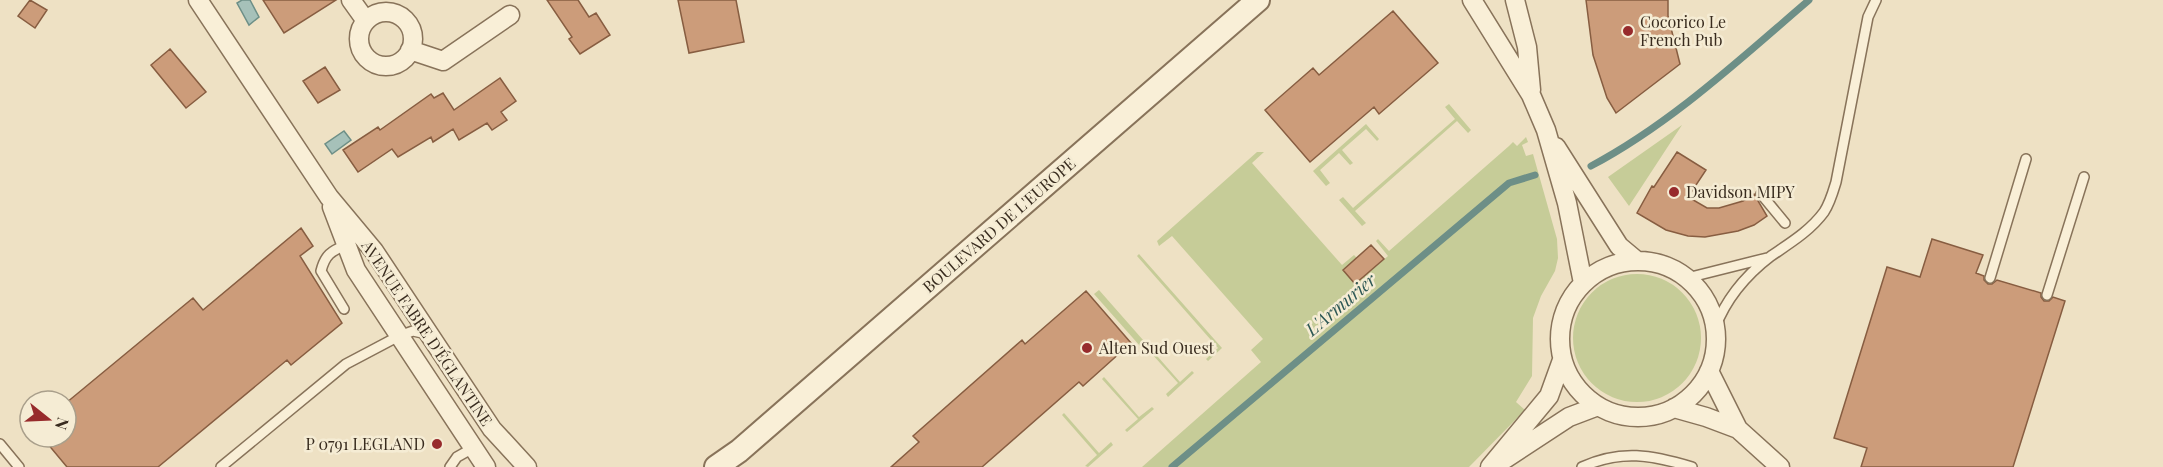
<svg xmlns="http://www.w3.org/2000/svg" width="2163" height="467" font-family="'Playfair Display',serif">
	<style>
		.green { fill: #c6cc98 }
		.water { fill: #a6c1b9; stroke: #6d8f87; stroke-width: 1.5 }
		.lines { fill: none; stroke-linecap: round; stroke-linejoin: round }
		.stream { stroke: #6d8f87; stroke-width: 7 }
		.building { fill: #cc9c7a; stroke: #875d41; stroke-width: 1.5 }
		.service-casing { stroke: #88735a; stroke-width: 12 }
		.minor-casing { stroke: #88735a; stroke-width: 21 }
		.tertiary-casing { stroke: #88735a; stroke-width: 26 }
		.service { stroke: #f9efd7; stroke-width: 9 }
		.minor { stroke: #f9efd7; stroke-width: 18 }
		.tertiary { stroke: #f9efd7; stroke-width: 22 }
		.poi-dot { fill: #972b2c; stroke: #f5ecd4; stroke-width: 2 }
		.labels { text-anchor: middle; stroke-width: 5; stroke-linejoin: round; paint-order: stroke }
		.poi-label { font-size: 16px; fill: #382b1e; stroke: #f5ecd4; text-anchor: start }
		.street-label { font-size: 16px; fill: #382b1e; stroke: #f5ecd4 }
		.water-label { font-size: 18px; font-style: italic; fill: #2e5855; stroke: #f5ecd4 }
	</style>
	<rect width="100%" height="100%" fill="#eee1c4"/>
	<path class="green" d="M 1449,104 L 1471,130 L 1468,133 L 1457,121 L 1355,211 L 1366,223 L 1362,226 L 1339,200 L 1343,197 L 1353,208 L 1455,119 L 1445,107 Z
		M 1366,124 L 1379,139 L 1377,141 L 1366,129 L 1342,150 L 1353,163 L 1350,165 L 1339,153 L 1320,170 L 1330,183 L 1326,186 L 1313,171 Z
		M 1682,125 L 1629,206 L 1608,177 Z
		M 1526,137 L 1528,142 L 1522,145 L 1526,156 L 1533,154 L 1557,239 L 1558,258 L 1555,271 L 1541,296 L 1533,318 L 1532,376 L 1516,402 L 1525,410 L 1469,467 L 1142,467 L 1261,362 L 1251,350 L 1263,339 L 1172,236 L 1159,246 L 1157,241 L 1257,152 L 1264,152 L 1252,163 L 1342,265 L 1354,255 L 1357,258 L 1343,270 L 1355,284 L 1388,256 L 1376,241 L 1378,239 L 1389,251 L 1509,146 L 1513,142 L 1517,146 Z
		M 1139,254 L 1222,348 L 1208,361 L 1206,359 L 1218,348 L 1137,256 Z
		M1573 338a64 64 0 1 1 128 0a64 64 0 1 1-128 0Z
		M 1099,290 L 1180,382 L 1192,371 L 1194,373 L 1168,397 L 1166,394 L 1178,383 L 1143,344 L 1140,346 L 1094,294 Z
		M 1104,377 L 1139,417 L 1152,407 L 1154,409 L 1127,432 L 1125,430 L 1138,419 L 1102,379 Z
		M 1064,413 L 1099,453 L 1111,442 L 1113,445 L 1088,467 L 1085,466 L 1097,455 L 1062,415 Z"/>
	<path class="water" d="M 242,0 L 250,0 L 259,17 L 249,25 L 237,3 Z
		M 344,131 L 351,140 L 332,154 L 325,144 Z"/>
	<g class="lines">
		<path class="stream" d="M 1591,166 C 1672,123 1740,59 1809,0
			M 1172,467 L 1509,183 L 1535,175"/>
	</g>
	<path class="building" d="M 30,0 L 47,10 L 35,28 L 18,16 Z
		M 263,0 L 336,0 L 284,33 Z
		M 547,0 L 578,0 L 589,17 L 596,13 L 610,35 L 580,54 L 569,39 L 572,37 Z
		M 678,0 L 736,0 L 744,42 L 689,53 Z
		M 1586,0 L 1668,0 L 1668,16 L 1680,64 L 1616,113 L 1607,98 L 1593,55 Z
		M 1393,11 L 1438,63 L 1379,114 L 1374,107 L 1310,162 L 1265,110 L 1313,68 L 1319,75 Z
		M 170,49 L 206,92 L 186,108 L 151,65 Z
		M 325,67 L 340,90 L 318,103 L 303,81 Z
		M 500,78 L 516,101 L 501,112 L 507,120 L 492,130 L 487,123 L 459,140 L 453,129 L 433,142 L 431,137 L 398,157 L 392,149 L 358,172 L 343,150 L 378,127 L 380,130 L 431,94 L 434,98 L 443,93 L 454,110 Z
		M 1677,152 L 1706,170 L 1688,197 L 1707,208 L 1719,208 L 1743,201 L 1754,194 L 1767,216 L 1754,225 L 1738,231 L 1705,237 L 1688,236 L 1666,230 L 1637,213 L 1652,186 L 1654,187 Z
		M 301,228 L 313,246 L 300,256 L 342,323 L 291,365 L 287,360 L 158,467 L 67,467 L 42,437 L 66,437 L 66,403 L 193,298 L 203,310 Z
		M 1932,239 L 1983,255 L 1976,273 L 1984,276 L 1984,280 L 1988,284 L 1992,284 L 1997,280 L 2041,293 L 2041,297 L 2044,301 L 2049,301 L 2053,297 L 2065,301 L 2013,467 L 1861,467 L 1867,448 L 1834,438 L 1887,267 L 1920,277 Z
		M 1371,245 L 1384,259 L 1355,284 L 1343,270 Z
		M 1086,291 L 1131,343 L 1083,386 L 1079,382 L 982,467 L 891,467 L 919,442 L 913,436 L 1022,340 L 1025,344 Z"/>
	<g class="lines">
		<g class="service-casing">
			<path id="service" d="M 1761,194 L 1785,223
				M 1687,278 L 1767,258
				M 1990,278 L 2026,159
				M 2047,295 L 2084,177
				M 344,309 L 321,271 C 325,255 331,251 346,245
				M 1715,328 C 1726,299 1746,275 1771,256 C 1790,243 1810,231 1824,212 C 1830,203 1833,192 1836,182 L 1868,17 L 1876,0
				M 0,444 L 19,467
				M 221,467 L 346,364 L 399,336 L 413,331 L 427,334
				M 450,467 L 457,457 L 473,448
				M 1582,467 C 1621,449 1652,455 1692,467"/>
		</g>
		<g class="minor-casing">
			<path id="minor" d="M 198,0 L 329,197 L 374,251 L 492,429 L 527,467
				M 351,0 L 366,21
				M 1472,0 L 1531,95 L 1546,130 L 1567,203 L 1583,283
				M 1515,0 L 1527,47 L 1531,90
				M359 39a27 27 0 1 1 54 0a27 27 0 1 1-54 0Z
				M 410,50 L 443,61 L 510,15
				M 1556,147 L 1619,246 L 1637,261
				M 332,207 L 356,270 L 486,467
				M1560 339a78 78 0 1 1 156 0a78 78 0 1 1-156 0Z
				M 1709,371 L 1738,429 L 1780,467
				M 1674,408 L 1706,417 L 1738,429
				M 1505,459 L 1569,417 L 1598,406
				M 1490,467 L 1549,396 L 1562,360"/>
		</g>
		<g class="tertiary-casing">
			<path id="tertiary" d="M 716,467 L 739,451 L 1258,0"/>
		</g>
		<use href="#service" class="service"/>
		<use href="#minor" class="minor"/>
		<use href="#tertiary" class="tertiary"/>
	</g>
	<g class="poi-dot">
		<circle cx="1628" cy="31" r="6"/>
		<circle cx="1674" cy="192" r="6"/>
		<circle cx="1087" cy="348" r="6"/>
		<circle cx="437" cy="444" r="6"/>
	</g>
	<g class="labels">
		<g class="poi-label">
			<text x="1640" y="28">Cocorico Le<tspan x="1640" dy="18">French Pub</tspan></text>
			<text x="1686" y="198">Davidson MIPY</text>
			<text x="1099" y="354">Alten Sud Ouest</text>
			<text x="425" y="450" text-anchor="end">P 0791 LEGLAND</text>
		</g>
		<g class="street-label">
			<text transform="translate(999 225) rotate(-41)" y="6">BOULEVARD DE L'EUROPE</text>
			<text transform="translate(427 333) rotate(56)" y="6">AVENUE FABRE D'ÉGLANTINE</text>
		</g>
		<g class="water-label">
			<text transform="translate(1341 305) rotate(-40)" y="6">L'Armurier</text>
		</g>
	</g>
	<g transform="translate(48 419) rotate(108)"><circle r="28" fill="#f5ecd4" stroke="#a99f8b" stroke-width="1.5"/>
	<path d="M0-4.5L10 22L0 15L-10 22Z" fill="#972b2c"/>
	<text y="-9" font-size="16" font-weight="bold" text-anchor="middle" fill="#382b1e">N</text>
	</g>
</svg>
